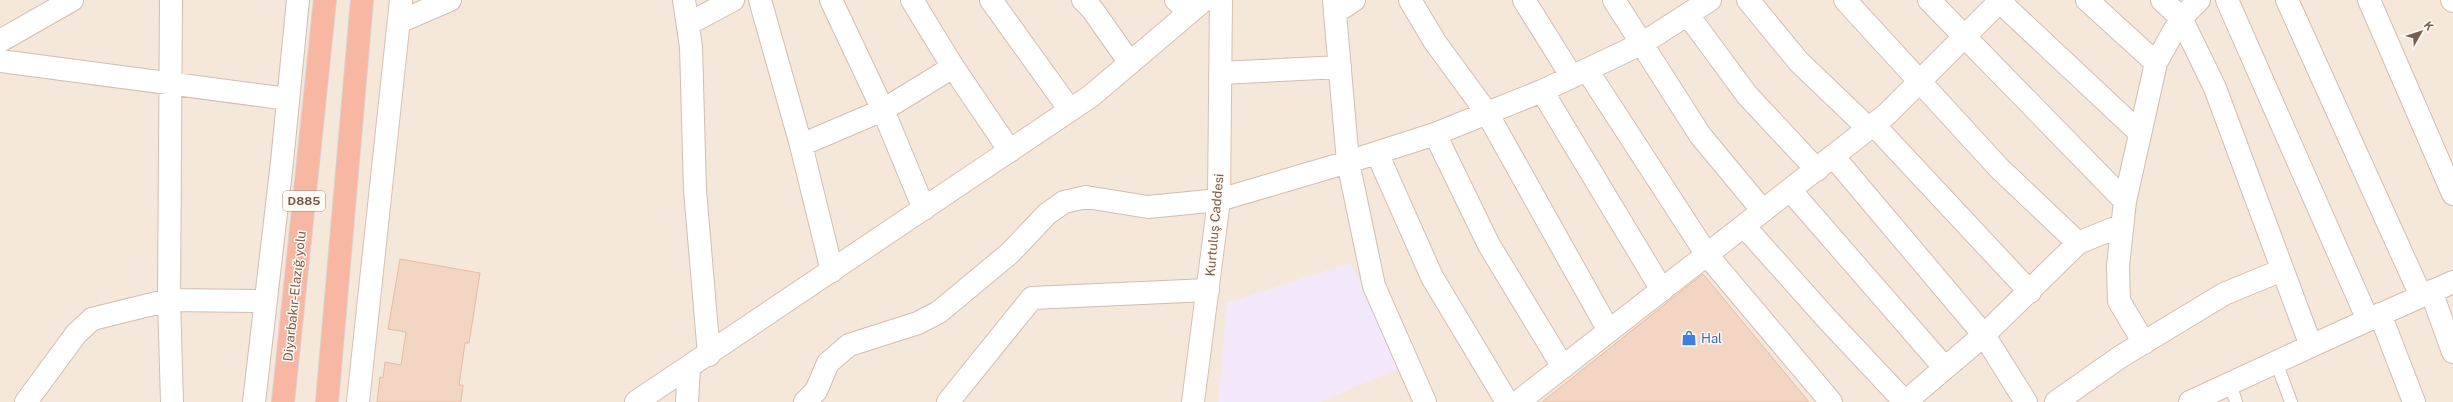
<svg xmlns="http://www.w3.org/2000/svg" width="2453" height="402" font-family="'Public Sans',sans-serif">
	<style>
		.residential { fill: #f5e8da }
		.education { fill: #f3e8fa }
		.building { fill: #f3d5c3; stroke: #e6bba3 }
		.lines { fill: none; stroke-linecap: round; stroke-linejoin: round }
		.lane-casing { stroke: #d1beb0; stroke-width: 14 }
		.street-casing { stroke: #d1beb0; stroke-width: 24 }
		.secondary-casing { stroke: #d6c0b0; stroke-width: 24 }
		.highway-casing { stroke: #dad1cd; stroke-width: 24 }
		.lane { stroke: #fff; stroke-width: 12 }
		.street { stroke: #fff; stroke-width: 22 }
		.secondary { stroke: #fff; stroke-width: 22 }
		.highway { stroke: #f7b7a3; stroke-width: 22 }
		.labels { text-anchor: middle; stroke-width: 3; stroke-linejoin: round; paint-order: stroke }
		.shield { fill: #fffaf3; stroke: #a28b7f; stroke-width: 1 }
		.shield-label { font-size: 12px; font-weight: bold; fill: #7a5c4d }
		.street-label { font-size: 13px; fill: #7a5c4d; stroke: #fffaf3 }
		.shop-label { font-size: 13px; fill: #366cbe; stroke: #fffaf3; text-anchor: start }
	</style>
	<rect width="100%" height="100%" fill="#fdf6ec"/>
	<path class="residential" d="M 0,0 L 2453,0 L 2453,402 L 0,402 Z"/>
	<path class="education" d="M 1350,263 L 1402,367 L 1320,402 L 1218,402 L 1227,303 Z"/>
	<path class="building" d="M 400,259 L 480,273 L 469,343 L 465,343 L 459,385 L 463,385 L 461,402 L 377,402 L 380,377 L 383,378 L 385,362 L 401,365 L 406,332 L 388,329 Z
		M 1703,274 L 1809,402 L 1542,402 Z"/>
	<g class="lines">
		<g class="lane-casing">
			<path id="lane" d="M 2276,362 L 2291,402
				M 2230,383 L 2236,402"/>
		</g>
		<g class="street-casing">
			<path id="street" d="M 171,0 L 169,300 L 172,402
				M 684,0 L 691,47 L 695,190 L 709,355
				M 760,0 L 801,145 L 832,271
				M 831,0 L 883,110 L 924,209
				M 912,0 L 953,67 L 1010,151
				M 991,0 L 1070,110
				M 1083,0 L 1092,9 L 1130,63
				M 1176,0 L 1189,12
				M 1334,0 L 1335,13 L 1354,0
				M 1410,0 L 1435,42 L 1487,113 L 1609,331
				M 1524,0 L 1572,77
				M 1614,0 L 1700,135 L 1763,211
				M 1748,0 L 1799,62 L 1869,129
				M 1929,0 L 2125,201
				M 1998,0 L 2140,133
				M 2087,0 L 2156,63
				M 2162,0 L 2181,18 L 2215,88 L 2311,346 L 2368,320
				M 2227,0 L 2368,320 L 2453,282
				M 2287,0 L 2421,296
				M 2369,0 L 2453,194
				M 1335,13 L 1348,162 L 1374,286 L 1425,402
				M 1688,15 L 1747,95 L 1817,170
				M 399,22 L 450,0
				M 688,24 L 733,0
				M 0,41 L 72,0
				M 0,61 L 288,99
				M 1587,70 L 1707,255 L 1831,402
				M 1220,73 L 1340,67
				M 1542,91 L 1662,290
				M 1874,125 L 2030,292
				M 1435,134 L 1489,245 L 1563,367
				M 801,145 L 883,110 L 953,67
				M 1377,153 L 1432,277 L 1507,402
				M 1833,156 L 1984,335 L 2026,402
				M 1790,190 L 1944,367
				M 1744,226 L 1828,320 L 1905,402 L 1984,335 L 2078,243 L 1999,168 L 1845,0
				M 2078,243 L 2122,225
				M 2431,291 L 2453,352
				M 2380,314 L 2414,402
				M 2144,343 L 2119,301 L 2118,266 L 2125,201 L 2156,63 L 2181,18 L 2199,0
				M 26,402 L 76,334 L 92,319 L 169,300 L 265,301
				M 254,402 L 282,162 L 298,0
				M 687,402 L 689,368
				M 805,402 L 816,391 L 828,363 L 849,345 L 918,323 L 939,312 L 1010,253 L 1047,214 L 1064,202 L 1086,197 L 1148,207 L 1219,200 L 1348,162 L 1435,134 L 1542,91 L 1643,43 L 1710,0
				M 948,402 L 1032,298 L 1208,290
				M 2056,402 L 2120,357 L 2224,294 L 2282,270
				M 2190,402 L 2311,346"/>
		</g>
		<g class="secondary-casing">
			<path id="secondary" d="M 2452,0 L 2453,1
				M 358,402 L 401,0
				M 636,402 L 1091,96 L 1204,0
				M 1193,402 L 1219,200 L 1221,0
				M 1518,402 L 1887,114 L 2001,0"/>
		</g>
		<g class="highway-casing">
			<path id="highway" d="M 283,402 L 325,0
				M 327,402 L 362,0"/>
		</g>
		<use href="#lane" class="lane"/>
		<use href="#street" class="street"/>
		<use href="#secondary" class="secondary"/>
		<use href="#highway" class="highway"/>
	</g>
	<defs>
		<g id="shop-bare" transform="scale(1.2)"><path d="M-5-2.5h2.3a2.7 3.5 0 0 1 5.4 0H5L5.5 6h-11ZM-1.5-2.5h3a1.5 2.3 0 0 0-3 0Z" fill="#3f7fe0" stroke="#fffaf3" stroke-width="2.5" paint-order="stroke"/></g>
	</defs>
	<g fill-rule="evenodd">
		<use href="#shop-bare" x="1689" y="338"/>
	</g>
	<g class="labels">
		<rect class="shield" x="283" y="191" width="42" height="20" rx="3"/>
		<g class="shield-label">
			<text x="304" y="205">D885</text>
		</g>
		<g class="street-label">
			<text transform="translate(1214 225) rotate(-85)" y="5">Kurtuluş Caddesi</text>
			<text transform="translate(294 296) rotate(-84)" y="5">Diyarbakır-Elazığ yolu</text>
		</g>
		<g class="shop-label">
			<text x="1701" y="343">Hal</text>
		</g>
	</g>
	<g transform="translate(2421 32) rotate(51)" stroke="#fffaf3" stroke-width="3" paint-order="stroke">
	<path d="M0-3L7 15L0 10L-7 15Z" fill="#7a5c4d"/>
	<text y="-6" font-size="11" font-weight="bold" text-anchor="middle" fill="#7a5c4d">K</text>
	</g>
</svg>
